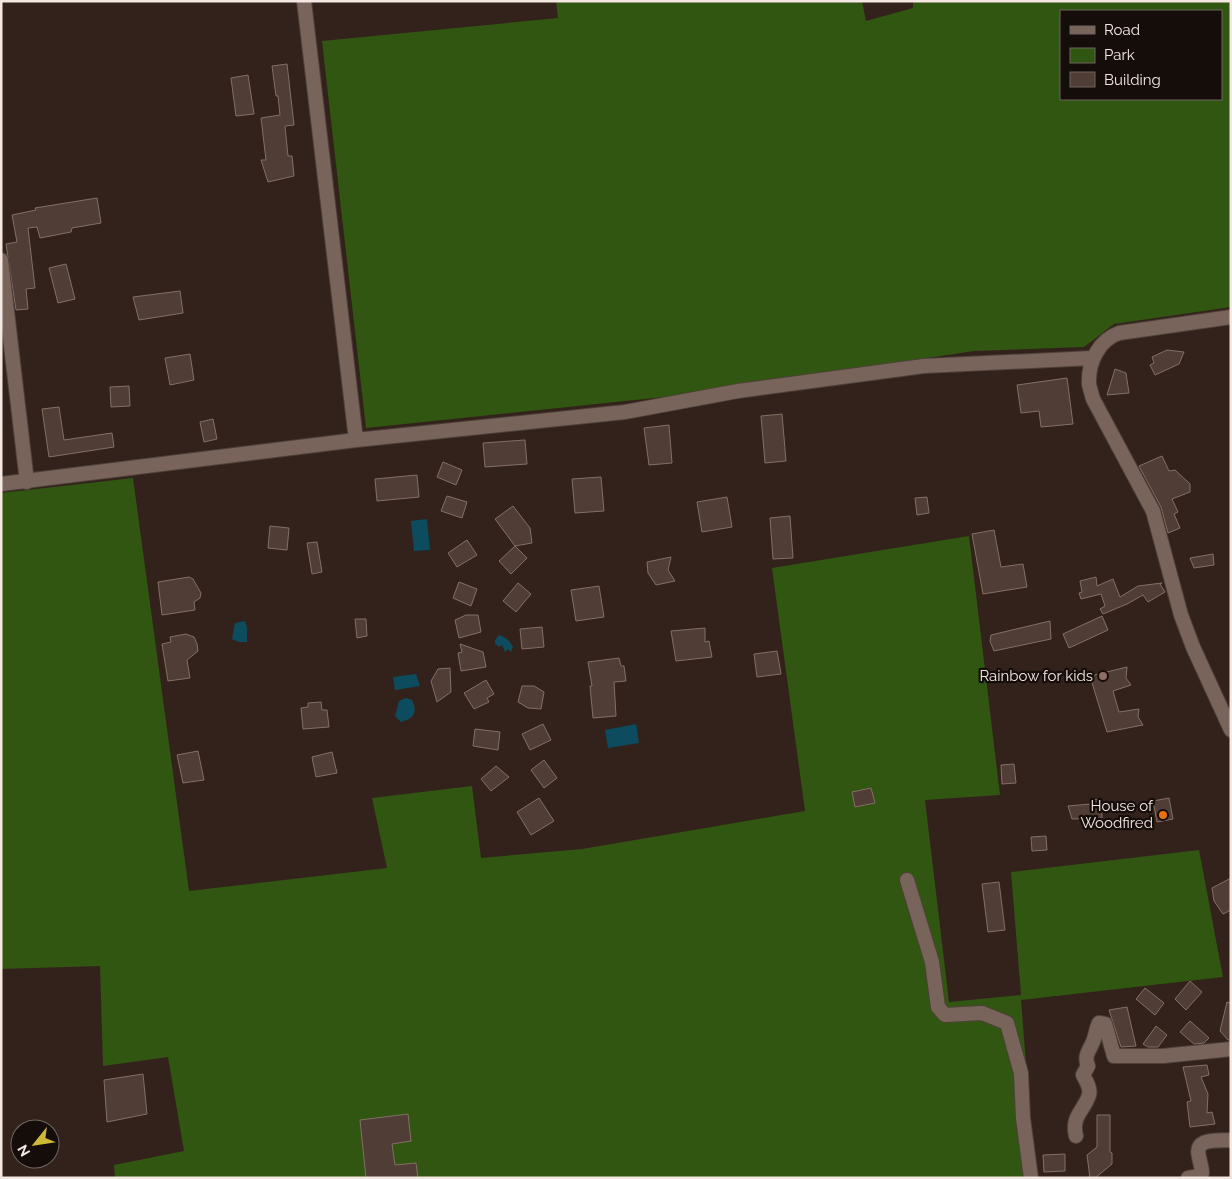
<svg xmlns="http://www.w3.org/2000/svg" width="1232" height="1179" font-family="Raleway,sans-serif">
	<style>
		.green { fill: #315611; fill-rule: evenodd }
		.water { fill: #0d4c5e }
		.building { fill: #503d35; stroke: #846f66 }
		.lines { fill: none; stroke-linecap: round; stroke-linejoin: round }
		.street-casing { stroke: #4f403a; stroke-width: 16 }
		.street { stroke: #79645b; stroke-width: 14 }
		.education-dot { fill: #8d6e63; stroke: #150d0a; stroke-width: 2 }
		.food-dot { fill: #e8710a; stroke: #150d0a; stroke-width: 2 }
		.labels { text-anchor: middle; stroke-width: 4.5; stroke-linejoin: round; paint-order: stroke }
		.poi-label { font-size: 15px; fill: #f5e8e3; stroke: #150d0a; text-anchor: end }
	</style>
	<rect width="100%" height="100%" fill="#33221b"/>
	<path class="green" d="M 556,1 L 862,1 L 866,21 L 913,8 L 913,1 L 1231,1 L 1231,307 L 1114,324 L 1084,347 L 974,351 L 683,395 L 366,428 L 322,41 L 558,18 ZM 1061,11 L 1221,11 L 1221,99 L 1061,99 Z
		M 133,478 L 189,891 L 387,868 L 372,798 L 472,786 L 481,858 L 582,849 L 805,811 L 772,568 L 969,536 L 1000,795 L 925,800 L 949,1002 L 1021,995 L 1011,872 L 1199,850 L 1223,977 L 1021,1000 L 1035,1178 L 115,1178 L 114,1165 L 184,1151 L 168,1057 L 103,1066 L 100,966 L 1,969 L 1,493 Z"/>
	<path class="water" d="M 427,519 L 430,550 L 414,551 L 411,521 Z
		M 245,621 L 247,628 L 247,642 L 239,642 L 232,639 L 235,623 Z
		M 499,635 C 507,638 509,640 513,647 L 511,652 L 508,649 L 505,652 L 502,645 L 499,647 L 495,644 L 495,640 Z
		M 416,674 L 420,686 L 395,690 L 393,677 Z
		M 406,698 L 412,700 C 418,712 414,719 401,722 L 395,716 L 399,701 Z
		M 636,724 L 639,743 L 608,748 L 605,730 Z"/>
	<path class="building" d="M 287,64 L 294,125 L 285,126 L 288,156 L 292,156 L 294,176 L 268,182 L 261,160 L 266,160 L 261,118 L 280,115 L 278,96 L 276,96 L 272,66 Z
		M 248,75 L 254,114 L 236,116 L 231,78 Z
		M 97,198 L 101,223 L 72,228 L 71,232 L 40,238 L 37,227 L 28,228 L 35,288 L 26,289 L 28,309 L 16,310 L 6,244 L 17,242 L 12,215 L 36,210 L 35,208 Z
		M 66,264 L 75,299 L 58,303 L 49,268 Z
		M 180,291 L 183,313 L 139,320 L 133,297 Z
		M 1167,350 L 1184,352 L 1179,364 L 1155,375 L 1150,365 L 1154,363 L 1152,357 Z
		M 190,354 L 194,380 L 170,385 L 165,358 Z
		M 1115,369 L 1126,373 L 1129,393 L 1107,395 Z
		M 1067,378 L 1073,424 L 1041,427 L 1039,411 L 1021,413 L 1017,385 Z
		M 129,386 L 130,406 L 111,407 L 110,387 Z
		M 59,407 L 64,440 L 112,433 L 114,447 L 49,457 L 42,409 Z
		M 782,414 L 786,461 L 765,463 L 761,416 Z
		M 213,419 L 217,439 L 204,442 L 200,422 Z
		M 669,425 L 672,463 L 649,465 L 644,428 Z
		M 525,440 L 527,464 L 485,467 L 483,443 Z
		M 1162,456 L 1169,471 L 1175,470 L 1190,484 L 1190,492 L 1172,499 L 1178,512 L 1174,514 L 1180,528 L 1168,533 L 1161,507 L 1139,466 Z
		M 443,462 L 462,470 L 456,485 L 437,477 Z
		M 417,475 L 419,497 L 377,501 L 375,479 Z
		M 601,477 L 604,511 L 575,513 L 572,479 Z
		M 447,496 L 467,502 L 462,518 L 441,511 Z
		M 727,497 L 732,527 L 702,532 L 697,502 Z
		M 927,497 L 929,513 L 917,515 L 915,498 Z
		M 513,506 L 530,528 L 532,543 L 515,546 L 495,519 Z
		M 790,516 L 793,558 L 773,559 L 770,518 Z
		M 270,526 L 289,528 L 287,550 L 268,548 Z
		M 994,530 L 1001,567 L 1023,564 L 1027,587 L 983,594 L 972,534 Z
		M 467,540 L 477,555 L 457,567 L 448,553 Z
		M 317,542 L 322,572 L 312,574 L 307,543 Z
		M 515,546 L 527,558 L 511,574 L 499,561 Z
		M 1213,554 L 1214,565 L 1194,568 L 1190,558 Z
		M 671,557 L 668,570 L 675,581 L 656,585 L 648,573 L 647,562 Z
		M 189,577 L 193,579 L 201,593 L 200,598 L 194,602 L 195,610 L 162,615 L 158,582 Z
		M 1096,577 L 1097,586 L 1113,579 L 1120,597 L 1138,586 L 1162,583 L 1160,584 L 1165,592 L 1148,602 L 1143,595 L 1127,604 L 1103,614 L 1100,609 L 1105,606 L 1101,594 L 1081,599 L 1079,593 L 1082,592 L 1080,581 Z
		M 459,582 L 477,589 L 471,606 L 453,598 Z
		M 518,583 L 531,594 L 516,612 L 503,601 Z
		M 599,586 L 604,617 L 576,621 L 571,590 Z
		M 466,615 L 478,615 L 481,632 L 459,638 L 455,620 Z
		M 1102,616 L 1108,630 L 1069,648 L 1063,634 Z
		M 355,619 L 366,619 L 367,636 L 357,638 Z
		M 1050,621 L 1051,639 L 994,651 L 990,641 L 991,635 Z
		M 542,627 L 544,647 L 522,649 L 520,629 Z
		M 705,628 L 705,642 L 709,641 L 712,657 L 676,661 L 671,631 Z
		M 186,634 L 194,637 L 197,644 L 198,651 L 187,660 L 190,678 L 168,681 L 162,644 L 171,642 L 170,637 Z
		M 460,644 L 483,652 L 486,667 L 461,671 L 458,653 L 462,652 Z
		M 777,651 L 781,674 L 757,677 L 754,654 Z
		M 619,658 L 621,666 L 624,666 L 626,681 L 614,682 L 616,716 L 593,718 L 590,686 L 592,686 L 588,662 Z
		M 1127,667 L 1126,678 L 1131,685 L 1113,691 L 1119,712 L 1139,709 L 1138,717 L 1143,725 L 1107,732 L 1090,676 Z
		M 450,668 L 451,692 L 437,702 L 431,681 L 438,669 Z
		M 486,680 L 494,694 L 487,698 L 489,702 L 474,709 L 464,693 Z
		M 522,686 L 534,686 L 544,692 L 541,709 L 528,708 L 518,702 Z
		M 321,702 L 322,710 L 327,710 L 329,727 L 303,729 L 301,708 L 308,707 L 308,703 Z
		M 543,724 L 551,740 L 530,750 L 522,734 Z
		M 475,729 L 500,732 L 498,750 L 473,746 Z
		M 198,751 L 204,780 L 183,783 L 177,755 Z
		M 332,752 L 337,773 L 316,777 L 312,757 Z
		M 544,760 L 557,778 L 544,788 L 531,770 Z
		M 1014,764 L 1016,783 L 1002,784 L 1001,765 Z
		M 496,766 L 509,777 L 491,791 L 481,779 Z
		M 871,788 L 875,803 L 855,807 L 852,792 Z
		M 539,798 L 554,821 L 531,835 L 517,812 Z
		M 1169,798 L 1173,819 L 1157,822 L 1153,801 Z
		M 1101,799 L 1102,818 L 1072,819 L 1068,806 L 1091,804 L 1091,800 Z
		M 1046,836 L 1047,850 L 1032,851 L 1031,837 Z
		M 1231,878 L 1231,910 L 1223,914 L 1214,901 L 1212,888 Z
		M 999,882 L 1005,930 L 988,932 L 982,884 Z
		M 1190,981 L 1202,992 L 1186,1010 L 1175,999 Z
		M 1145,988 L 1164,1003 L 1155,1015 L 1136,999 Z
		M 1227,1002 L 1231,1003 L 1231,1040 L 1228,1040 L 1220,1031 Z
		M 1127,1007 L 1136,1046 L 1121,1047 L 1109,1010 Z
		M 1190,1021 L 1209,1038 L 1204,1043 L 1194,1044 L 1180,1032 Z
		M 1156,1026 L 1167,1035 L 1158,1047 L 1148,1047 L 1143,1044 Z
		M 1207,1065 L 1209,1075 L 1201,1077 L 1208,1094 L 1207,1113 L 1212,1112 L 1215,1124 L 1190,1127 L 1187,1102 L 1191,1101 L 1183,1067 Z
		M 143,1074 L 147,1114 L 107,1122 L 104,1080 Z
		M 408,1114 L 411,1141 L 392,1144 L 395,1165 L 416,1163 L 418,1178 L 366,1178 L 360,1120 Z
		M 1097,1115 L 1110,1115 L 1110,1152 L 1112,1153 L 1112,1164 L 1095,1178 L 1090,1178 L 1087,1155 L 1097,1147 Z
		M 1065,1154 L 1065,1171 L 1044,1172 L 1043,1155 Z"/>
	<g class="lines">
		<g class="street-casing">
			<path id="street" d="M 304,1 L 356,440
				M 1,260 L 27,482
				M 1231,317 L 1119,333 C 1099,340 1088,362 1089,384 C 1090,389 1092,395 1093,399 L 1153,511 L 1181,615 L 1193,647 L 1231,730
				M 1,484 L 356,440 L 625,412 L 738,391 L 924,366 L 1093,358
				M 907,880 L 932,962 L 938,1007 L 945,1015 L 982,1013 L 1007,1023 L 1021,1073 L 1023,1118 L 1031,1178
				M 1076,1136 C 1071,1116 1084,1111 1089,1095 C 1091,1088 1086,1081 1083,1075 L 1088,1066 C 1083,1055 1091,1049 1094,1039 C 1096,1033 1096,1029 1099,1023 L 1105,1024 L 1114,1056 L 1163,1056 L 1231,1049
				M 1188,1178 L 1199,1176 L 1202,1173 C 1202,1167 1200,1163 1199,1157 C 1194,1137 1217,1141 1231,1140"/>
		</g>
		<use href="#street" class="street"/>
	</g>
	<circle class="education-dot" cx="1103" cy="676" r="5"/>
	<circle class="food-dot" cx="1163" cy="815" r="5"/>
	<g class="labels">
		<g class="poi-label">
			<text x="1093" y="681">Rainbow for kids</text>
			<text x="1153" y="811">House of<tspan x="1153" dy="17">Woodfired</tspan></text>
		</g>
	</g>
	<rect width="1232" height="1179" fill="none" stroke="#f5e8e3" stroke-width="5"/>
	<rect x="1060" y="10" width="162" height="90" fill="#150d0a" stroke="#6f6561"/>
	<rect x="1070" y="26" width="25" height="8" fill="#79645b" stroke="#6f6561"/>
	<text x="1104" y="35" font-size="15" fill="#f5e8e3">Road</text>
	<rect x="1070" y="48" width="25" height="15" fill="#315611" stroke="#6f6561"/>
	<text x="1104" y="60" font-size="15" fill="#f5e8e3">Park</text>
	<rect x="1070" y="72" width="25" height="15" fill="#503d35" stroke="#6f6561"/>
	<text x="1104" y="85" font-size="15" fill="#f5e8e3">Building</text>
	<g transform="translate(35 1144) rotate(240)"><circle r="24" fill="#150d0a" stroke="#6f6561"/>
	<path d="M0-4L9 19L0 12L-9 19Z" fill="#ceb837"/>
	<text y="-8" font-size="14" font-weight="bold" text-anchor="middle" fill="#f5e8e3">N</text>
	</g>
</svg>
